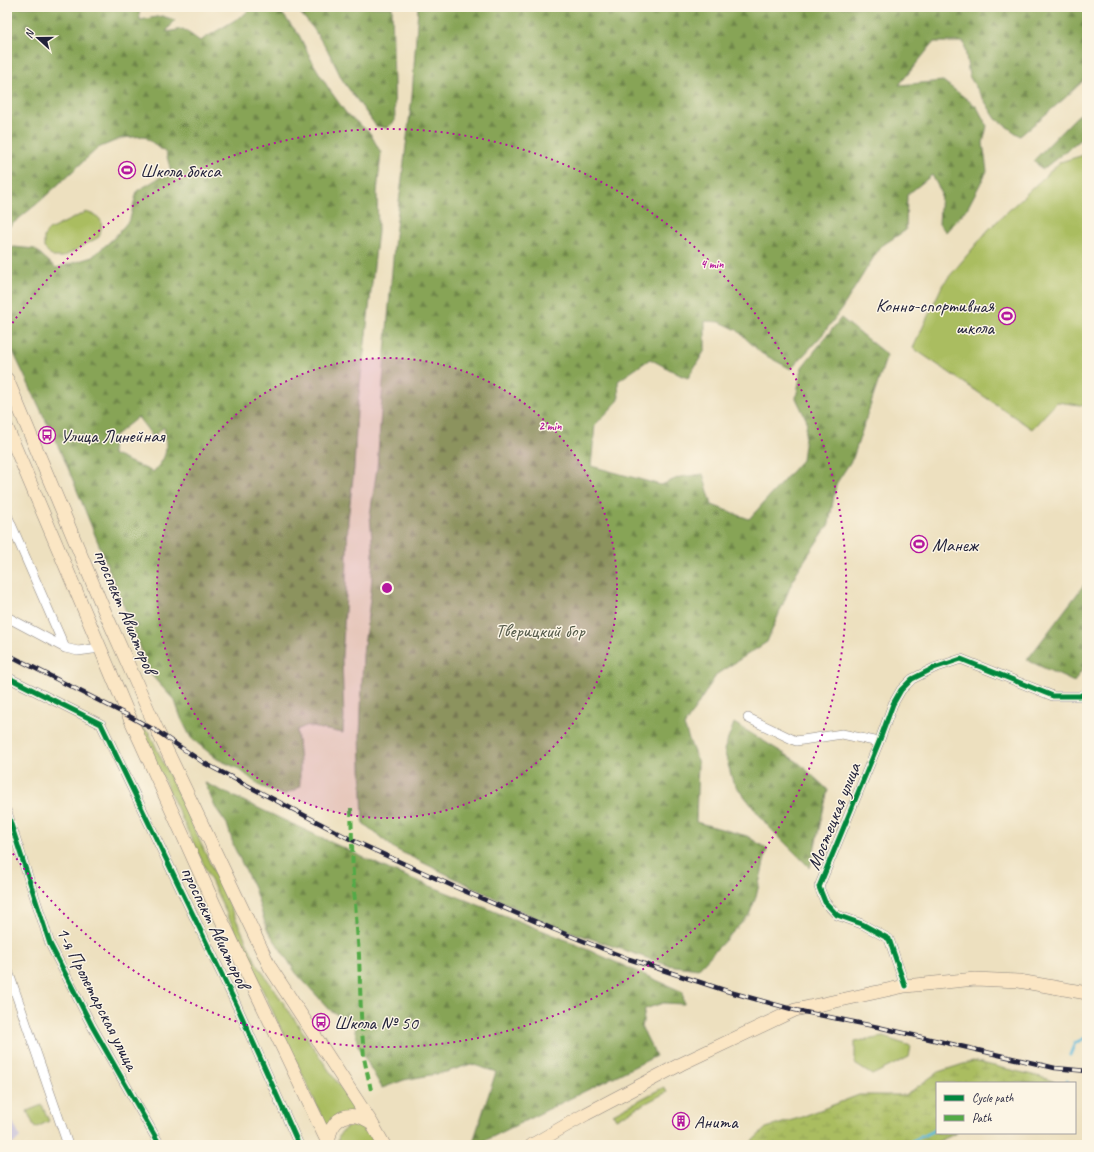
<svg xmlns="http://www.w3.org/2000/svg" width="1094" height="1152" font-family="Caveat,sans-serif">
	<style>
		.industrial { fill: #c6c0da }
		.grass { fill: #aabd61; stroke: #66704e }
		.forest { fill: url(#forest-firs); stroke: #546349; fill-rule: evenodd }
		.wetland { fill: url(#wetland-marsh); stroke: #66704e }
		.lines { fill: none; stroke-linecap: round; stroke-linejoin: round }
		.stream { stroke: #5cb8da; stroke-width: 3 }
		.minor-casing { stroke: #88817d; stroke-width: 10 }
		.secondary-casing { stroke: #88817d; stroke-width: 14 }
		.minor { stroke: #fff; stroke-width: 9 }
		.secondary { stroke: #fbe6c4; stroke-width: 13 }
		.rail-casing { stroke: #22223b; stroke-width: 4.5 }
		.rail { stroke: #fcf5e5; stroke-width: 3; stroke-dasharray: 9; stroke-linecap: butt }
		.quiet { stroke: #53aa46; stroke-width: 4; stroke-dasharray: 8 4; stroke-linecap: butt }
		.cycleway-casing { stroke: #fcf5e5; stroke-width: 8 }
		.cycleway { stroke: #00873e; stroke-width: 5 }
		.ring { fill: none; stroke: #b5179e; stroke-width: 2; stroke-dasharray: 2 4 }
		.labels { text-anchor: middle; stroke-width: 3; stroke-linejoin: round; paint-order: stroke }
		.poi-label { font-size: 19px; fill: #22223b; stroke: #fcf5e5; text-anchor: start }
		.street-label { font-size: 19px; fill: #22223b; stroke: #fcf5e5 }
		.park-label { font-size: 19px; fill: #525848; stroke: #fcf5e5 }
		.centre { fill: #b5179e; stroke: #fcf5e5; stroke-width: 2 }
		.ring-label { font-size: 12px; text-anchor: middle; font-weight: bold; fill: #b5179e; stroke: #fcf5e5; stroke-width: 3; stroke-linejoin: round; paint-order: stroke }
	</style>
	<defs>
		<pattern id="forest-firs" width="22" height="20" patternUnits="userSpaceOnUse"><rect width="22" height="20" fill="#87a457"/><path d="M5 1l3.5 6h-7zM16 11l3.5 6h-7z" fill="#6e8549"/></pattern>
		<pattern id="wetland-marsh" width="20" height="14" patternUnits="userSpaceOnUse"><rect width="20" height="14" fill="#aabd61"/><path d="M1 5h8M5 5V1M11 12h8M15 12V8" fill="none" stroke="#92a255"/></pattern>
	</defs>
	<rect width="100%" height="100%" fill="#fcf5e5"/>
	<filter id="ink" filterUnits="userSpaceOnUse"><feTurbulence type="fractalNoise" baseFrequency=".025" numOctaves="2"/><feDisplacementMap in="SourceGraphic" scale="8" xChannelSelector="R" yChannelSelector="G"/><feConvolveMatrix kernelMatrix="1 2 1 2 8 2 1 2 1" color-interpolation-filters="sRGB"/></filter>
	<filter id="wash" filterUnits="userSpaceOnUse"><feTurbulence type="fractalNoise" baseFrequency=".012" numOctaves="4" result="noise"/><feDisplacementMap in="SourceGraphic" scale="16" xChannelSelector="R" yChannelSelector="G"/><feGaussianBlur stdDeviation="0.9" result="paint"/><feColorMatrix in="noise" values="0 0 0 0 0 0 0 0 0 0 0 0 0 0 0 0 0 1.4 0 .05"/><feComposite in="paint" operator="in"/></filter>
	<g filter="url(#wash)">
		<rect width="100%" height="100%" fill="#ede0bf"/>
		<path class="industrial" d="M 7,1109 L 20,1137 L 12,1145 L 7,1145 Z"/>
		<path class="grass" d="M 1087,154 L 1087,406 L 1057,402 L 1032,429 L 913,348 L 943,284 L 989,229 L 1060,162 Z
			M 86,212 C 102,217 104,220 99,237 L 63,257 L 53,257 L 44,248 L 44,237 L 47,231 Z
			M 139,727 L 149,732 L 257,964 L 357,1112 L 327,1127 Z
			M 883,1037 L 911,1046 L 909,1057 L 872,1075 L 855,1064 L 855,1042 Z
			M 664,1087 L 667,1092 L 616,1119 L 613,1114 Z
			M 42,1105 L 49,1121 L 35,1128 L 27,1111 Z
			M 352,1124 C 367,1125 371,1133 376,1145 L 338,1145 C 337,1133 343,1130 352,1124 Z"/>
		<path class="forest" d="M 7,7 L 139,7 L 140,20 L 162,16 L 175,20 L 166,32 L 183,29 L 200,41 L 245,14 L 251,7 L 277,7 L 299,35 L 313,63 L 329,89 L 346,113 L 370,133 L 381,153 L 377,193 L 378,231 L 357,412 L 354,469 L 348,520 L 346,596 L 342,658 L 344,718 L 343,733 L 306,726 L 297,730 L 300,761 L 300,787 L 284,795 L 260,786 L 239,769 L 217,759 L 191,738 L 181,718 L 175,701 L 152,676 L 66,463 L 7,339 L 7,250 L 14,247 L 35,249 L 56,268 L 92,257 L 114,238 L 130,219 L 137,191 L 171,171 L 166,153 L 144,136 L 122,138 L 98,148 L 38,203 L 10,226 L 7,226 ZM 138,417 L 153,437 L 164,427 C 167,449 169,455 153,472 L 112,454 L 113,437 Z
			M 295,7 L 392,7 L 395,121 L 387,128 L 376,126 L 343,81 L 329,53 L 313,28 Z
			M 418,7 L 1087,7 L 1087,77 L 1065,98 L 1020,136 L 996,119 L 969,76 L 964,42 L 934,42 L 899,85 L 943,81 L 977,107 L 987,126 L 983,143 L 987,171 L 968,207 L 946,232 L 939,224 L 941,192 L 932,175 L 907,195 L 906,230 L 880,247 L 841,310 L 823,334 L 791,369 L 761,353 L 737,330 L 720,322 L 705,321 L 705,350 L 688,378 L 680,375 L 650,359 L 618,381 L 619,400 L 595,425 L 591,466 L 661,485 L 680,477 L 703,474 L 712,505 L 749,519 L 802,460 L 807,421 L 796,398 L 802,367 L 841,318 L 887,355 L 853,458 L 836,484 L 829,524 L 796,573 L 767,642 L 717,674 L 684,726 L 698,763 L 696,822 L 747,836 L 767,849 L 756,897 L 749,915 L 698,969 L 667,965 L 546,923 L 395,849 L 363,823 L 360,737 L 363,654 L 371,591 L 373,553 L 370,515 L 377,468 L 385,353 L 395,235 L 412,97 Z
			M 1087,109 L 1087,134 L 1042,170 L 1034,160 L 1076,117 Z
			M 1087,581 L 1087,662 L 1074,682 L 1027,660 Z
			M 734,723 L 798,762 L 828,790 L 810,868 L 768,826 L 733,782 L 724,750 Z
			M 205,783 L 390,870 L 559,937 L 683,992 L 684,1004 L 663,1003 L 645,1009 L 642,1028 L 656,1056 L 476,1145 L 472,1145 L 496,1072 L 471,1064 L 446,1072 L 404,1080 L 382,1088 L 358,1046 L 354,1025 L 330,1010 L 296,973 L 267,929 L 254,888 L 234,847 L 227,824 L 215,807 Z"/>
		<path class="wetland" d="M 973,1061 L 1041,1077 L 1058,1083 L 937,1083 L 937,1133 L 957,1133 L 930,1145 L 748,1145 L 766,1128 L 799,1118 L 859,1095 L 906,1095 L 938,1072 Z"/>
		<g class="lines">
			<path class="stream" d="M 1070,1055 L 1075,1043 L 1087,1037
				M 1066,1083 L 1067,1081
				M 904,1145 L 937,1129"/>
		</g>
	</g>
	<g filter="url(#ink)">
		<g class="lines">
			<g class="minor-casing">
				<path id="minor" d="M 7,515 L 65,648
					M 7,617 L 65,648 L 78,651 L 100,648
					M 7,677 L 101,724 L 237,1006 L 299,1145
					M 748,718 L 796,741 L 842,734 L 879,742
					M 7,812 L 50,944 L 92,1026 L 160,1145
					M 7,968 L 68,1145
					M 905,986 L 889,939 L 862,924 L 837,915 L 825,902 L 819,887 L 879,742 L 893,704 L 901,690 L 912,679 L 934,668 L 961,659 L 1053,696 L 1080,696 L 1087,692"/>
			</g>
			<g class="secondary-casing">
				<path id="secondary" d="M 7,379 L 101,603 L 158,732 L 270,967 L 371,1122 L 384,1145
					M 7,428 L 129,716 L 214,904 L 329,1145
					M 329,1144 C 328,1129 338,1113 356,1116 C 361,1116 366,1120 371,1122
					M 532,1145 L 586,1114 L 681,1064 L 795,1010 L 905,986 L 975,979 L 1019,981 L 1087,993"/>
			</g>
			<use href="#minor" class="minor"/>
			<use href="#secondary" class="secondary"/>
			<g class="rail-casing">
				<path id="rail" d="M 7,654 L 129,716 L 158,732 L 204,763 L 352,840 L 455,887 L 553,929 L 629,959 L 730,992 L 795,1010 L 878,1027 L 1055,1068 L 1087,1071"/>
			</g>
			<use href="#rail" class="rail"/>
			<path class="quiet" d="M 351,808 L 353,876 L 359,955 L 361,1015 L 364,1058 L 371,1090"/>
			<g class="cycleway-casing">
				<path id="cycleway" d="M 7,677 L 101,724 L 237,1006 L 299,1145
					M 7,812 L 50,944 L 92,1026 L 160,1145
					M 905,986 L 889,939 L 862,924 L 837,915 L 825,902 L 819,887 L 879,742 L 893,704 L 901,690 L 912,679 L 934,668 L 961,659 L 1053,696 L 1080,696 L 1087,692"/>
			</g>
			<use href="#cycleway" class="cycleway"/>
		</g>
	</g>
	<circle cx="387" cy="588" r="230" fill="#b5179e" fill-opacity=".12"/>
	<g class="ring">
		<circle cx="387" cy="588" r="230"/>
		<path d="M9 328A459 459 0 1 1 9 848"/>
	</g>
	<defs>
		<g id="stadium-ring" transform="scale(0.9)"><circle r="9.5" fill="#fcf5e5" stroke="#b5179e" stroke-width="1.5"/><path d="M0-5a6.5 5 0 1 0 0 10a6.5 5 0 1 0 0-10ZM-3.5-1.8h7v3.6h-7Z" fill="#b5179e"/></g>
		<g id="bus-ring" transform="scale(0.9)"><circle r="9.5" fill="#fcf5e5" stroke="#b5179e" stroke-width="1.5"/><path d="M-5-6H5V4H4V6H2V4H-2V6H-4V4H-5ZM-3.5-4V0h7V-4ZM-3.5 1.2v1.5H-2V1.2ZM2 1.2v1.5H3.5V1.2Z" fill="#b5179e"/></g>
		<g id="building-ring" transform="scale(0.9)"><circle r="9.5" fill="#fcf5e5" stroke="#b5179e" stroke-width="1.5"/><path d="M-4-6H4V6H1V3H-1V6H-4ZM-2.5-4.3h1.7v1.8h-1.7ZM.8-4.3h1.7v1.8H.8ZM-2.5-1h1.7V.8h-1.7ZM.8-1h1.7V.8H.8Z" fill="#b5179e"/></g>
	</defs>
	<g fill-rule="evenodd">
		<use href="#stadium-ring" x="127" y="170"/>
		<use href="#stadium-ring" x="1007" y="316"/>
		<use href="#bus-ring" x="47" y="435"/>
		<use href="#stadium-ring" x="919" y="544"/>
		<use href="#bus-ring" x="321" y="1022"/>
		<use href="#building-ring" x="681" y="1121"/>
	</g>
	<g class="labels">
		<g class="poi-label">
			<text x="140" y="177">Школа бокса</text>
			<text x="994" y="312" text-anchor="end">Конно-спортивная<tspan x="994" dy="22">школа</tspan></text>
			<text x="60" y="442">Улица Линейная</text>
			<text x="932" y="551">Манеж</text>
			<text x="334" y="1029">Школа № 50</text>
			<text x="694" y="1128">Анита</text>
		</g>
		<g class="street-label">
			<text transform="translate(126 611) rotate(67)" y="7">проспект Авиаторов</text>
			<text transform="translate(833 816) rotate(-68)" y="7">Мостецкая улица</text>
			<text transform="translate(216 927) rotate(64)" y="7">проспект Авиаторов</text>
			<text transform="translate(98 998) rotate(63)" y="7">1-я Пролетарская улица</text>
		</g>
		<g class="park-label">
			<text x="540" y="637">Тверицкий бор</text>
		</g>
	</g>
	<circle cx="387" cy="588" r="6" class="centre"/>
	<g class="ring-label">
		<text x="712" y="268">4 min</text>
		<text x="550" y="430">2 min</text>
	</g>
	<rect width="1094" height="1152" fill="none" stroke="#fcf5e5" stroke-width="24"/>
	<rect x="936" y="1082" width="140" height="52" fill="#fcf5e5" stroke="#a5a1a1"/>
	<rect x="944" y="1095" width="20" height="6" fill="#00873e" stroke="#a5a1a1"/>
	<text x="972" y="1102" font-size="12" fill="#22223b">Cycle path</text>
	<rect x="944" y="1115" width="20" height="6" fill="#53aa46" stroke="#a5a1a1"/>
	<text x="972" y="1122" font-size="12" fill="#22223b">Path</text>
	<g transform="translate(38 38) rotate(291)" stroke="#fcf5e5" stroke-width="3" paint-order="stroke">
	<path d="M0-3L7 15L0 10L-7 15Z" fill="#22223b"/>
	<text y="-6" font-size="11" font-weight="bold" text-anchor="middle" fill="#22223b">N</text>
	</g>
</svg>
